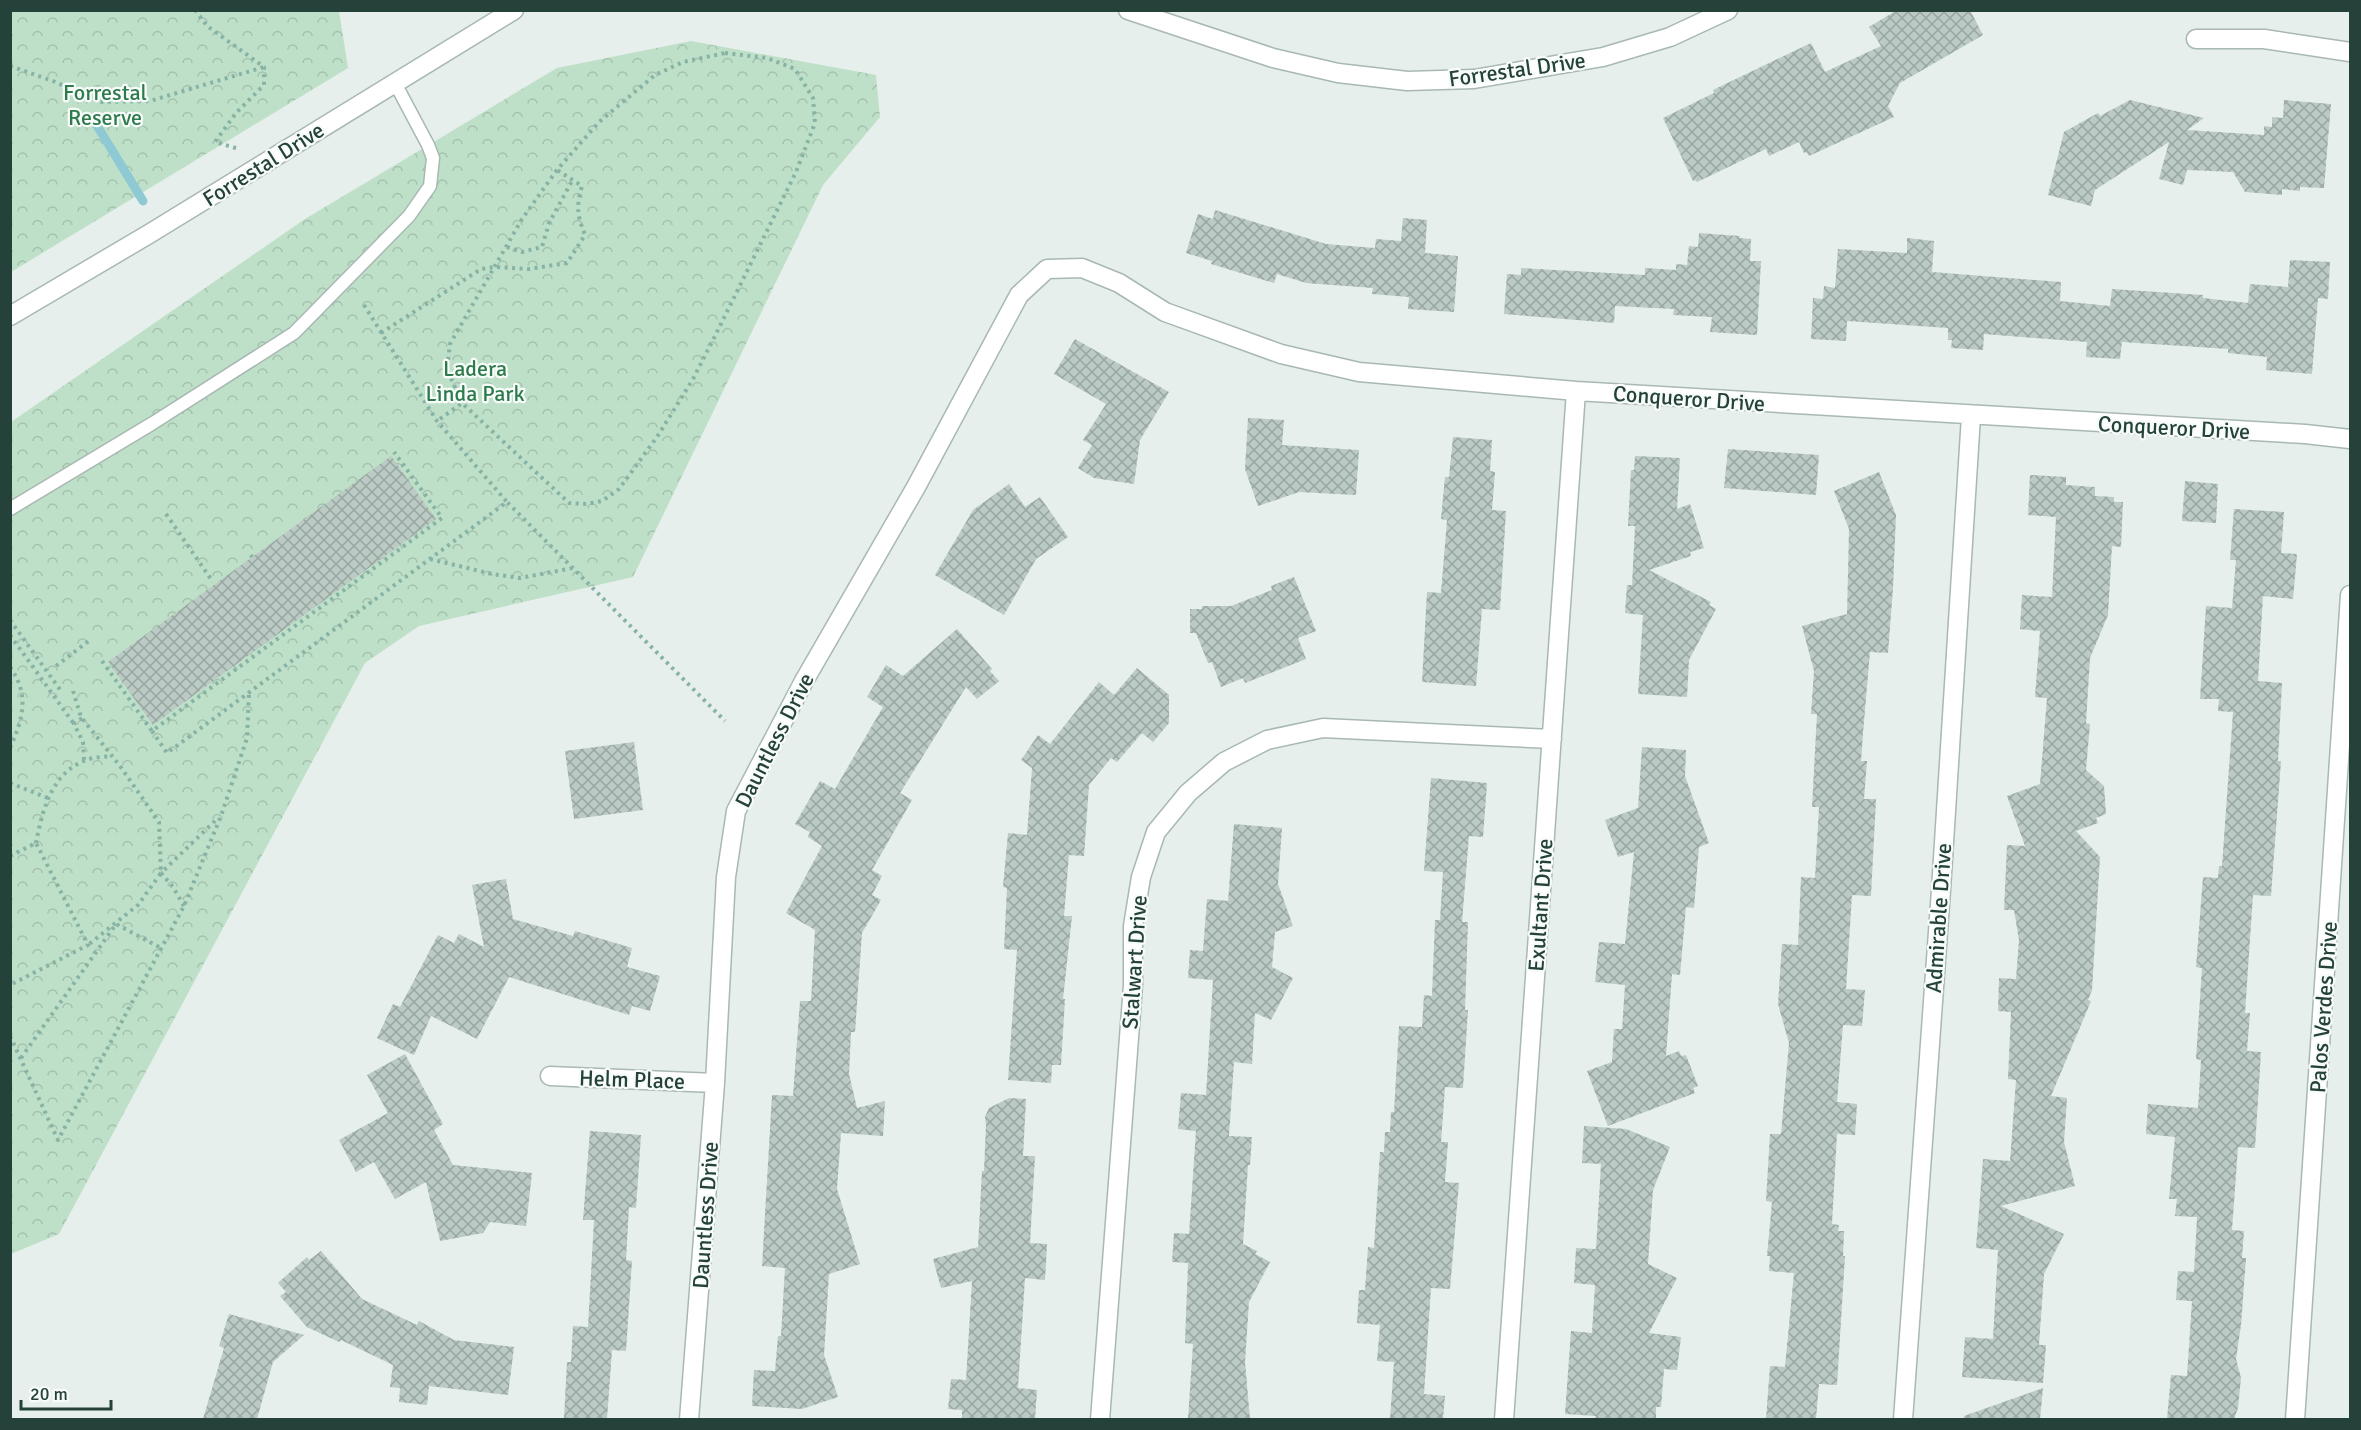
<svg xmlns="http://www.w3.org/2000/svg" width="2361" height="1430" font-family="Signika,sans-serif">
	<style>
		.park { fill: url(#park-crowns) }
		.lines { fill: none; stroke-linecap: round; stroke-linejoin: round }
		.stream { stroke: #8ec9d4; stroke-width: 9 }
		.building { fill: url(#building-cross-hatch) }
		.service-casing { stroke: #a8b8b2; stroke-width: 15 }
		.minor-casing { stroke: #a8b8b2; stroke-width: 21 }
		.path { stroke: #86b3a5; stroke-width: 4; stroke-dasharray: 3 4.5; stroke-linecap: butt }
		.service { stroke: #fff; stroke-width: 12 }
		.minor { stroke: #fff; stroke-width: 18 }
		.labels { text-anchor: middle; stroke-width: 4.5; stroke-linejoin: round; paint-order: stroke }
		.street-label { font-size: 22px; fill: #24423a; stroke: #f7fbf9 }
		.park-label { font-size: 22px; fill: #2d7a4b; stroke: #f7fbf9 }
	</style>
	<defs>
		<pattern id="park-crowns" width="20" height="18" patternUnits="userSpaceOnUse" patternTransform="scale(1.5)"><rect width="20" height="18" fill="#bfe0c8"/><path d="M2 6a3 3 0 1 1 6 0M12 15a3 3 0 1 1 6 0" fill="none" stroke="#a4c1ad"/></pattern>
		<pattern id="building-cross-hatch" width="8" height="8" patternUnits="userSpaceOnUse" patternTransform="scale(1.5)"><rect width="8" height="8" fill="#bbcac4"/><path d="M0 0l8 8M0 8l8-8" fill="none" stroke="#98a6a0"/></pattern>
	</defs>
	<rect width="100%" height="100%" fill="#e6efeb"/>
	<path class="park" d="M 10,11 L 339,11 L 348,68 L 11,272 Z
		M 691,41 L 876,75 L 880,117 L 823,185 L 633,577 L 419,626 L 365,663 L 59,1234 L 11,1254 L 11,422 L 305,219 L 557,68 Z"/>
	<g class="lines">
		<path class="stream" d="M 96,124 L 143,201"/>
	</g>
	<path class="building" d="M 1897,10 L 1970,10 L 1983,35 L 1900,83 L 1888,106 L 1894,117 L 1809,156 L 1806,152 L 1804,153 L 1799,142 L 1769,156 L 1766,149 L 1697,182 L 1695,180 L 1693,181 L 1663,118 L 1714,93 L 1713,90 L 1811,43 L 1825,72 L 1881,46 L 1869,27 Z
		M 2130,100 L 2204,118 L 2187,130 L 2264,135 L 2264,126 L 2272,127 L 2272,117 L 2283,118 L 2284,100 L 2331,104 L 2324,188 L 2300,187 L 2300,191 L 2282,189 L 2282,195 L 2245,192 L 2233,172 L 2187,170 L 2183,185 L 2159,179 L 2169,142 L 2095,190 L 2091,206 L 2048,195 L 2064,132 L 2098,113 L 2100,116 Z
		M 1215,210 L 1326,244 L 1375,248 L 1376,239 L 1401,241 L 1403,218 L 1427,220 L 1425,253 L 1458,256 L 1454,312 L 1408,309 L 1409,297 L 1372,294 L 1373,288 L 1306,283 L 1277,274 L 1274,283 L 1211,264 L 1212,261 L 1186,253 L 1198,214 L 1213,219 Z
		M 1699,233 L 1740,236 L 1739,238 L 1751,239 L 1750,261 L 1761,261 L 1757,335 L 1710,332 L 1712,317 L 1673,315 L 1674,309 L 1615,306 L 1614,323 L 1504,314 L 1507,274 L 1521,275 L 1521,268 L 1645,275 L 1645,268 L 1676,270 L 1676,264 L 1687,265 L 1689,246 L 1698,247 Z
		M 1907,238 L 1934,241 L 1932,272 L 2061,282 L 2060,301 L 2110,306 L 2112,289 L 2203,295 L 2203,298 L 2248,303 L 2250,284 L 2288,287 L 2290,260 L 2330,262 L 2328,299 L 2318,298 L 2312,374 L 2266,370 L 2267,357 L 2228,353 L 2228,349 L 2122,342 L 2120,359 L 2086,357 L 2087,342 L 1984,334 L 1983,350 L 1951,348 L 1952,340 L 1948,340 L 1948,328 L 1847,321 L 1846,341 L 1811,339 L 1813,298 L 1823,299 L 1824,286 L 1835,288 L 1838,249 L 1907,253 Z
		M 1075,339 L 1169,392 L 1140,440 L 1134,484 L 1094,478 L 1078,468 L 1092,445 L 1083,440 L 1106,404 L 1054,374 Z
		M 1248,418 L 1284,420 L 1282,445 L 1359,450 L 1356,495 L 1299,492 L 1258,506 L 1245,469 Z
		M 1453,437 L 1492,440 L 1490,471 L 1495,472 L 1492,510 L 1506,511 L 1500,610 L 1482,609 L 1476,686 L 1422,682 L 1427,592 L 1441,593 L 1447,520 L 1441,519 L 1445,477 L 1449,477 Z
		M 1728,449 L 1819,455 L 1816,495 L 1724,488 Z
		M 391,456 L 436,519 L 153,725 L 108,662 Z
		M 1635,456 L 1680,458 L 1677,509 L 1690,504 L 1704,548 L 1690,552 L 1691,556 L 1649,570 L 1711,602 L 1709,605 L 1716,609 L 1689,660 L 1687,697 L 1638,694 L 1643,615 L 1625,613 L 1627,585 L 1632,585 L 1635,526 L 1628,526 L 1631,470 L 1634,470 Z
		M 1879,472 L 1896,515 L 1893,588 L 1888,653 L 1870,652 L 1863,733 L 1861,761 L 1867,761 L 1864,799 L 1876,799 L 1871,896 L 1852,895 L 1846,989 L 1865,990 L 1862,1026 L 1843,1025 L 1837,1102 L 1857,1104 L 1855,1135 L 1837,1134 L 1832,1224 L 1839,1225 L 1838,1231 L 1844,1231 L 1843,1256 L 1845,1256 L 1837,1385 L 1819,1384 L 1816,1419 L 1766,1419 L 1770,1366 L 1785,1367 L 1794,1273 L 1769,1271 L 1770,1256 L 1767,1256 L 1772,1202 L 1766,1201 L 1770,1134 L 1781,1134 L 1789,1043 L 1778,1004 L 1782,944 L 1798,945 L 1801,877 L 1815,878 L 1819,807 L 1812,807 L 1817,714 L 1811,714 L 1814,671 L 1802,626 L 1847,614 L 1849,529 L 1834,491 Z
		M 2030,475 L 2066,477 L 2066,485 L 2095,487 L 2095,496 L 2114,497 L 2114,502 L 2123,502 L 2121,547 L 2112,546 L 2108,615 L 2090,658 L 2086,723 L 2090,724 L 2086,770 L 2104,786 L 2106,814 L 2096,818 L 2098,823 L 2076,831 L 2100,857 L 2092,990 L 2088,1000 L 2091,1001 L 2051,1096 L 2067,1098 L 2064,1142 L 2075,1186 L 2001,1206 L 2064,1234 L 2044,1274 L 2039,1345 L 2046,1345 L 2043,1383 L 1962,1377 L 1965,1337 L 1993,1339 L 1998,1250 L 1976,1248 L 1983,1159 L 2010,1161 L 2016,1080 L 2008,1079 L 2011,1012 L 1998,1011 L 1999,978 L 2016,979 L 2019,940 L 2014,910 L 2004,910 L 2007,845 L 2025,846 L 2007,796 L 2040,784 L 2047,698 L 2035,697 L 2040,631 L 2020,629 L 2022,595 L 2052,597 L 2056,517 L 2028,515 Z
		M 2185,481 L 2218,484 L 2216,523 L 2182,521 Z
		M 1009,484 L 1025,507 L 1040,497 L 1068,537 L 1036,559 L 1004,615 L 935,575 L 973,510 Z
		M 2234,509 L 2284,512 L 2281,553 L 2297,554 L 2293,599 L 2263,596 L 2258,681 L 2282,683 L 2278,761 L 2281,761 L 2271,896 L 2253,895 L 2245,1013 L 2250,1013 L 2247,1051 L 2261,1052 L 2255,1148 L 2238,1147 L 2232,1230 L 2244,1231 L 2242,1258 L 2246,1258 L 2241,1325 L 2236,1359 L 2241,1378 L 2238,1408 L 2234,1419 L 2167,1419 L 2171,1375 L 2187,1376 L 2192,1301 L 2176,1300 L 2178,1271 L 2194,1272 L 2197,1217 L 2175,1216 L 2177,1199 L 2169,1199 L 2175,1137 L 2146,1134 L 2148,1104 L 2198,1108 L 2201,1060 L 2196,1059 L 2202,968 L 2196,967 L 2203,877 L 2218,878 L 2219,866 L 2222,866 L 2233,712 L 2218,711 L 2219,699 L 2200,699 L 2206,606 L 2232,608 L 2236,560 L 2230,560 Z
		M 1294,577 L 1316,631 L 1298,638 L 1306,659 L 1245,683 L 1243,678 L 1221,687 L 1212,662 L 1208,663 L 1196,633 L 1190,633 L 1190,609 L 1202,609 L 1202,606 L 1231,606 L 1272,590 L 1271,586 Z
		M 957,629 L 992,669 L 990,671 L 999,681 L 977,699 L 966,687 L 900,793 L 912,800 L 872,870 L 882,876 L 872,895 L 881,900 L 862,933 L 855,1032 L 851,1032 L 849,1074 L 857,1108 L 885,1101 L 883,1136 L 841,1133 L 837,1189 L 860,1264 L 829,1274 L 824,1355 L 838,1397 L 802,1409 L 752,1406 L 754,1370 L 775,1371 L 778,1336 L 781,1336 L 785,1268 L 762,1266 L 772,1095 L 793,1096 L 800,1001 L 811,1001 L 815,930 L 786,913 L 822,846 L 808,837 L 810,832 L 795,824 L 820,781 L 835,789 L 883,707 L 867,697 L 886,665 L 903,676 Z
		M 1137,668 L 1169,695 L 1169,723 L 1153,742 L 1142,733 L 1117,762 L 1111,758 L 1089,785 L 1084,856 L 1069,855 L 1064,916 L 1072,916 L 1063,999 L 1065,999 L 1061,1065 L 1052,1065 L 1051,1083 L 1008,1080 L 1017,950 L 1004,949 L 1007,888 L 1003,887 L 1008,833 L 1027,835 L 1032,768 L 1021,760 L 1038,735 L 1050,744 L 1099,682 L 1114,695 Z
		M 634,742 L 643,810 L 574,819 L 565,751 Z
		M 1642,747 L 1686,750 L 1685,776 L 1709,843 L 1699,847 L 1694,908 L 1686,907 L 1680,975 L 1672,974 L 1666,1056 L 1679,1051 L 1681,1056 L 1686,1055 L 1698,1086 L 1693,1088 L 1695,1093 L 1608,1126 L 1587,1071 L 1612,1062 L 1614,1029 L 1622,1029 L 1625,985 L 1595,982 L 1599,942 L 1625,944 L 1634,852 L 1618,857 L 1605,820 L 1638,808 Z
		M 1431,778 L 1487,783 L 1483,837 L 1469,836 L 1462,922 L 1468,922 L 1465,1010 L 1468,1010 L 1463,1088 L 1445,1087 L 1441,1142 L 1448,1142 L 1445,1182 L 1459,1183 L 1450,1289 L 1431,1288 L 1424,1394 L 1445,1396 L 1443,1419 L 1390,1419 L 1394,1362 L 1377,1361 L 1380,1325 L 1357,1323 L 1359,1290 L 1365,1290 L 1368,1247 L 1374,1248 L 1380,1152 L 1384,1152 L 1385,1132 L 1390,1132 L 1391,1112 L 1394,1112 L 1399,1026 L 1422,1027 L 1424,995 L 1432,996 L 1435,920 L 1440,920 L 1443,872 L 1424,871 Z
		M 1234,824 L 1282,828 L 1278,884 L 1293,926 L 1275,932 L 1272,967 L 1293,978 L 1271,1020 L 1255,1013 L 1252,1064 L 1234,1062 L 1229,1136 L 1252,1137 L 1250,1165 L 1248,1165 L 1243,1244 L 1257,1251 L 1255,1254 L 1270,1262 L 1249,1302 L 1245,1362 L 1250,1419 L 1188,1419 L 1193,1344 L 1185,1343 L 1188,1263 L 1172,1262 L 1174,1233 L 1189,1234 L 1196,1131 L 1178,1129 L 1181,1093 L 1206,1095 L 1213,980 L 1188,978 L 1190,950 L 1203,951 L 1207,899 L 1228,901 Z
		M 506,879 L 513,919 L 573,936 L 575,931 L 632,948 L 627,967 L 660,976 L 650,1011 L 632,1006 L 629,1015 L 509,977 L 477,1039 L 431,1016 L 414,1055 L 377,1038 L 393,1004 L 400,1007 L 438,935 L 454,943 L 459,934 L 484,947 L 472,885 Z
		M 405,1054 L 443,1124 L 434,1130 L 453,1165 L 532,1173 L 526,1226 L 490,1222 L 483,1233 L 440,1241 L 426,1182 L 395,1199 L 374,1162 L 356,1172 L 339,1140 L 388,1113 L 367,1075 Z
		M 1009,1098 L 1026,1099 L 1023,1156 L 1035,1156 L 1030,1243 L 1047,1244 L 1045,1280 L 1025,1278 L 1018,1388 L 1037,1390 L 1035,1419 L 962,1419 L 962,1410 L 948,1409 L 951,1379 L 966,1380 L 972,1281 L 941,1288 L 933,1259 L 978,1247 L 982,1171 L 984,1171 L 986,1125 L 985,1117 L 989,1108 Z
		M 1584,1126 L 1626,1129 L 1670,1147 L 1653,1190 L 1648,1264 L 1677,1278 L 1649,1333 L 1681,1337 L 1677,1370 L 1664,1369 L 1661,1407 L 1656,1407 L 1656,1419 L 1595,1419 L 1596,1416 L 1565,1414 L 1571,1331 L 1592,1333 L 1595,1285 L 1574,1283 L 1576,1248 L 1596,1249 L 1601,1164 L 1582,1163 Z
		M 590,1131 L 641,1135 L 636,1208 L 629,1207 L 626,1260 L 632,1261 L 626,1351 L 612,1350 L 607,1419 L 564,1419 L 567,1362 L 571,1362 L 573,1326 L 588,1327 L 594,1220 L 583,1220 Z
		M 321,1251 L 362,1299 L 417,1325 L 419,1321 L 454,1340 L 514,1347 L 508,1395 L 429,1386 L 427,1405 L 399,1402 L 400,1388 L 390,1387 L 393,1365 L 341,1340 L 339,1342 L 307,1327 L 280,1296 L 286,1292 L 278,1283 L 307,1257 L 309,1260 Z
		M 229,1314 L 304,1335 L 273,1362 L 257,1419 L 203,1419 L 224,1348 L 219,1346 Z
		M 2043,1388 L 2040,1419 L 1964,1419 L 1964,1416 Z"/>
	<g class="lines">
		<g class="service-casing">
			<path id="service" d="M 10,509 L 153,423 L 294,333 L 409,216 L 430,186 L 433,158 L 428,145 L 395,83"/>
		</g>
		<g class="minor-casing">
			<path id="minor" d="M 1128,10 L 1273,58 L 1338,73 L 1407,81 L 1474,79 L 1603,57 L 1670,37 L 1728,10
				M 2196,39 L 2264,39 L 2350,52
				M 10,316 L 149,234 L 514,10
				M 550,1076 L 715,1083
				M 689,1420 L 715,1083 L 726,877 L 736,811 L 804,681 L 916,487 L 1019,295 L 1047,269 L 1082,268 L 1119,283 L 1165,312 L 1281,354 L 1359,372 L 1576,391 L 2305,434 L 2350,439
				M 1100,1420 L 1133,985 L 1133,926 L 1141,877 L 1156,832 L 1188,793 L 1224,762 L 1267,740 L 1323,728 L 1552,739
				M 1504,1420 L 1576,391
				M 1903,1420 L 1941,890 L 1971,416
				M 2295,1420 L 2350,595"/>
		</g>
		<path class="path" d="M 195,10 L 207,26 L 264,67 L 264,85 L 236,113 L 215,142 L 239,149
			M 725,53 L 767,58 L 795,69 L 813,98 L 815,123 L 796,172 L 715,336 L 693,379 L 657,437 L 619,489 L 602,501 L 586,504 L 569,503 L 462,403 L 447,369 L 450,344 L 522,219 L 557,170 L 599,122 L 655,75 L 683,62 Z
			M 10,66 L 53,81 L 99,102 L 150,101 L 264,67
			M 507,247 L 522,252 L 542,247 L 549,223 L 572,181
			M 364,305 L 437,421 L 507,502
			M 381,333 L 481,269 L 495,267 L 529,269 L 567,263 L 585,235 C 577,214 576,208 582,186 L 557,170
			M 440,419 L 462,403
			M 166,514 L 213,582
			M 251,555 L 252,557
			M 430,559 L 492,574 L 520,578 L 573,568
			M 10,620 L 61,691
			M 10,635 L 74,724
			M 102,661 L 152,731 L 442,518 L 394,452
			M 56,666 L 90,640
			M 10,667 C 30,695 23,719 10,748
			M 73,691 L 81,717 L 120,766 L 159,822 L 161,873 L 138,905 L 88,945
			M 82,718 L 74,724 L 83,742 L 84,760
			M 152,731 L 167,753 L 507,502 L 725,721
			M 10,783 L 48,798
			M 36,843 C 42,812 51,774 84,761 C 92,757 103,757 112,756
			M 10,856 L 36,843 L 88,945 L 10,985
			M 184,906 L 173,887 L 161,873 L 218,818
			M 10,1036 L 58,1140 L 184,906 L 221,816 L 247,738 L 249,693
			M 21,1058 L 116,924 L 161,948"/>
		<use href="#service" class="service"/>
		<use href="#minor" class="minor"/>
	</g>
	<g class="labels">
		<g class="street-label">
			<text transform="translate(1517 69) rotate(-8)" y="8">Forrestal Drive</text>
			<text transform="translate(263 164) rotate(-32)" y="8">Forrestal Drive</text>
			<text transform="translate(1689 398) rotate(4)" y="8">Conqueror Drive</text>
			<text transform="translate(2174 427) rotate(3)" y="8">Conqueror Drive</text>
			<text transform="translate(774 740) rotate(-63)" y="8">Dauntless Drive</text>
			<text transform="translate(1540 905) rotate(-86)" y="8">Exultant Drive</text>
			<text transform="translate(1938 918) rotate(-86)" y="8">Admirable Drive</text>
			<text transform="translate(1134 962) rotate(-86)" y="8">Stalwart Drive</text>
			<text transform="translate(2323 1007) rotate(-86)" y="8">Palos Verdes Drive</text>
			<text transform="translate(632 1079) rotate(2)" y="8">Helm Place</text>
			<text transform="translate(705 1215) rotate(-86)" y="8">Dauntless Drive</text>
		</g>
		<g class="park-label">
			<text x="105" y="100">Forrestal<tspan x="105" dy="25">Reserve</tspan></text>
			<text x="475" y="376">Ladera<tspan x="475" dy="25">Linda Park</tspan></text>
		</g>
	</g>
	<rect width="2361" height="1430" fill="none" stroke="#24423a" stroke-width="24"/>
	<path d="M21 1400v9h90v-9" fill="none" stroke="#24423a" stroke-width="3"/>
	<text x="30" y="1400" font-size="18" fill="#24423a" stroke="#f7fbf9" stroke-width="4.5" paint-order="stroke">20 m</text>
</svg>
